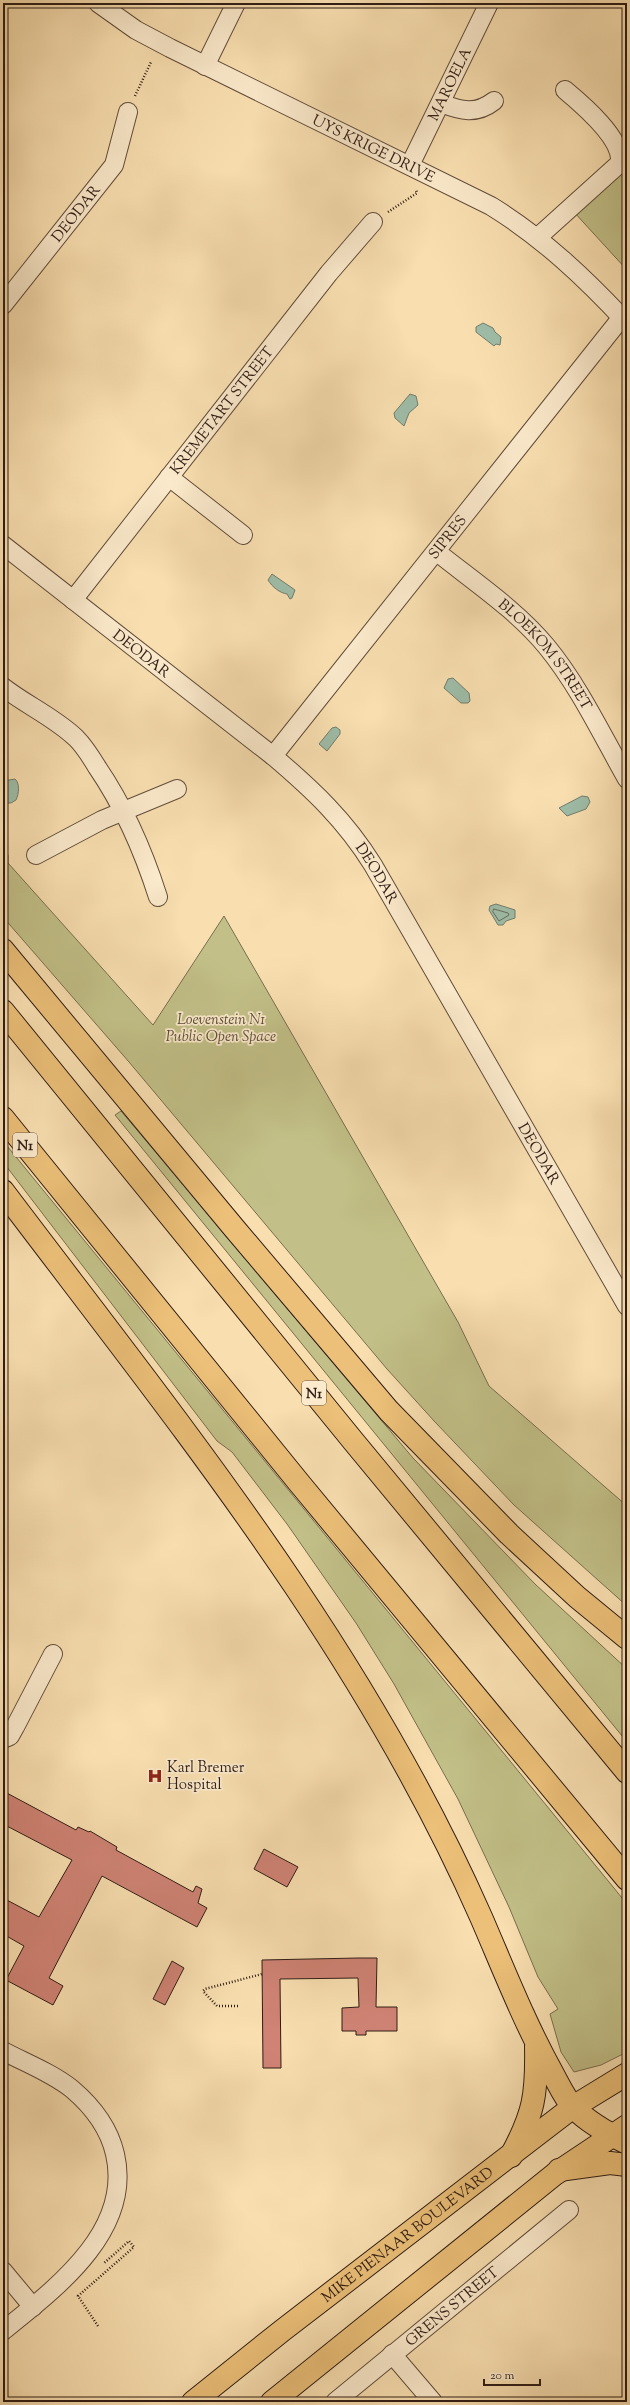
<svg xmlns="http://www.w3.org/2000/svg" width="630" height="2405" font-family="'Sorts Mill Goudy',serif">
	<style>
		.green { fill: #c2c088; stroke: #786e4e }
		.water { fill: #9ebda8; stroke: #727d6d }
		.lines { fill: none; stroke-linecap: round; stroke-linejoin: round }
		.shore { stroke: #666c5e; stroke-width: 1 }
		.building { fill: #d08375; stroke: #2f1c15 }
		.minor-casing { stroke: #624d3c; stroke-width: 20 }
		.major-casing { stroke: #2f1c15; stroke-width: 24 }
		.highway-casing { stroke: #2f1c15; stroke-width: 24 }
		.path { stroke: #2f1c15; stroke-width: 2.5; stroke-dasharray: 1 2; stroke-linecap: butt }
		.minor { stroke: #fbeacc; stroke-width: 18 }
		.major { stroke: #ecc078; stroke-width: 22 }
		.highway { stroke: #ecc078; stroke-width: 22 }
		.labels { text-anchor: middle; stroke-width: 3.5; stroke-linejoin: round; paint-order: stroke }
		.shield { fill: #fbeacc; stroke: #6c5a4c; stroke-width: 1 }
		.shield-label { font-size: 14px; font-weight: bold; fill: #2f1c15 }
		.street-label { font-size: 15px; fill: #2f1c15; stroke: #fbeacc }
		.park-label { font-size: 15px; font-style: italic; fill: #5b4d38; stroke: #fbeacc }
		.poi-label { font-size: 15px; fill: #2f1c15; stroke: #fbeacc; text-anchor: start }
	</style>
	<rect width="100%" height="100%" fill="#f9dfb0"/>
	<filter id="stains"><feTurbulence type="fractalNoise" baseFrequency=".005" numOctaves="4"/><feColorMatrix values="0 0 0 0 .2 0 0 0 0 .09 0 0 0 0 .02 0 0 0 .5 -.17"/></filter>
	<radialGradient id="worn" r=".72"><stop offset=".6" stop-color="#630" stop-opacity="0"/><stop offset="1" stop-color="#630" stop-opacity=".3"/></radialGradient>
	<path class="green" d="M 627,167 L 627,270 L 573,211 Z
		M 3,849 L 8,855 L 8,863 L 153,1025 L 224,916 L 458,1322 L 489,1386 L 627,1506 L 627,1606 L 514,1505 L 435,1422 L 387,1369 L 129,1062 L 3,917 Z
		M 121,1111 L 413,1458 L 535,1584 L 627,1669 L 627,1742 L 115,1115 Z
		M 3,1141 L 627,1904 L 627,2052 L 601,2065 L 574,2072 L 561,2052 L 550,2014 L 558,2009 L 538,1977 L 509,1907 L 458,1799 L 394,1684 L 356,1623 L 287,1524 L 232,1452 L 217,1441 L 3,1162 Z"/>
	<path class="water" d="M 483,323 L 493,328 L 495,332 L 501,337 L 500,345 L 496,344 L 494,346 L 476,332 L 476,327 Z
		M 410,394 L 416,396 L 418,405 L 409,413 L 404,426 L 395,418 L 394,413 Z
		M 272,574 L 295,590 L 292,598 L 290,599 L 287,594 C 280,593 272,587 268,580 Z
		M 453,678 L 469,693 L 470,701 L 468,703 L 461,703 L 444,688 L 448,679 Z
		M 336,727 L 340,730 L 340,734 L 327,751 L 319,744 L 332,728 Z
		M 15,779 C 20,783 19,794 16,800 L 11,803 L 3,803 L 3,781 Z
		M 582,796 L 588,797 L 590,802 L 586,809 L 567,816 L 559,808 Z
		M 496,904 L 515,910 L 515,918 L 506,921 L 503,925 L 498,925 L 489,910 L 490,906 Z"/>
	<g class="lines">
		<path class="shore" d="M 494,909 L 508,913 L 509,915 L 499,921 L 493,912 Z"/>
	</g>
	<path class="building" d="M 3,1791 L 76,1830 L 78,1827 L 89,1832 L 90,1831 L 117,1847 L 116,1850 L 193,1892 L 196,1886 L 202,1889 L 198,1903 L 207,1908 L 197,1927 L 102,1876 L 49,1978 L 63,1986 L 53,2005 L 6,1980 L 24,1946 L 3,1934 L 3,1898 L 39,1917 L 72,1860 L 3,1824 Z
		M 264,1849 L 298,1867 L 287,1887 L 254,1869 Z
		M 358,1958 L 377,1958 L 376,2007 L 397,2007 L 397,2031 L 366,2031 L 366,2035 L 356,2035 L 356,2031 L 342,2031 L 342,2008 L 359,2007 L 358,1978 L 280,1979 L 281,2068 L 263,2068 L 262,1960 Z
		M 172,1961 L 184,1968 L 165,2005 L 153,1999 Z"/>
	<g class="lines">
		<g class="minor-casing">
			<g id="minor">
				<path id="s1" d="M 98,3 L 136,30 L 170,48 L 491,206 C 543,238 586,279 627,323"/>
				<path d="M 205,66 L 236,3"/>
				<path d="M 441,103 C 461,111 476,115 494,101"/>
				<path id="s2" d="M 410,165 L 489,3"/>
				<path d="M 538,237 L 620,163 C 623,139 583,105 565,90"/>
				<path id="s3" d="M 3,305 L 114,165 L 128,112"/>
				<path d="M 169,477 L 243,535"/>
				<path id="s4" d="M 3,545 L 273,756 C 313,790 345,820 373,865 L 627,1306"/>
				<path id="s5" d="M 437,552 C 473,581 518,611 547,647 C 579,686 602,735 627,779"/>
				<path id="s6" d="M 73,600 L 329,273 L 373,222"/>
				<path d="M 3,687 C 26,705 54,717 76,738 C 84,746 91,757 97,767 C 125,808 143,850 158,897"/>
				<path id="s7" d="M 273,756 L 622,317"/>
				<path d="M 36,855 L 102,820 L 177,789"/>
				<path d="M 3,1739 L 10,1736 L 15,1727 L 53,1654"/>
				<path d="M 3,2051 C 26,2063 52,2073 72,2089 C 92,2106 109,2128 115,2154 C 133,2231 55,2289 3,2331"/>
				<path d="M 3,2271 L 33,2307"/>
				<path d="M 392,2354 L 433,2402"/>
				<path id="s8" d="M 335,2402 L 569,2210"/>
			</g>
		</g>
		<g class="major-casing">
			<g id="major">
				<path id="s9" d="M 193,2402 L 283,2330 L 573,2107 L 627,2074"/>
				<path d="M 272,2402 L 555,2174 L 627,2126"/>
			</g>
		</g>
		<g class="highway-casing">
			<path id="highway" d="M 3,950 L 234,1228 L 389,1411 L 509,1534 L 577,1597 L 627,1638
				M 3,1011 L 354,1442 L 627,1772
				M 3,1118 L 300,1484 L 627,1879
				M 3,1191 C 179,1424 362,1647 481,1917 C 504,1970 525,2024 553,2074 C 559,2085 565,2099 574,2108 C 589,2123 609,2134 627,2143
				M 511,2156 C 534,2113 537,2095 536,2046
				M 559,2170 L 610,2163 L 627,2165"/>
		</g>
		<path class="path" d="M 135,96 L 151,62
			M 388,212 L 417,193 L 416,189
			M 238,2006 L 217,2006 L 203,1991 L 205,1989 L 262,1974
			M 98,2326 L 78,2296 L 134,2247 L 129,2241 L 103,2264"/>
		<use href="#minor" class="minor"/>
		<use href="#major" class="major"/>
		<use href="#highway" class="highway"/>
	</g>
	<defs>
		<g id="hospital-bare" transform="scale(1.2)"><path d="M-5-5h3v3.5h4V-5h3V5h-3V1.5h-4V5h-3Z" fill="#8f2418" stroke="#fbeacc" stroke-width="2.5" paint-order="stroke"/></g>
	</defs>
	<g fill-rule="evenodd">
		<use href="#hospital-bare" x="155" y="1776"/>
	</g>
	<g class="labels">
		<g class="shield">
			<rect x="13" y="1133" width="24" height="24" rx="3"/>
			<rect x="302" y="1381" width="24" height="24" rx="3"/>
		</g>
		<g class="shield-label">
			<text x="25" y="1150">N1</text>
			<text x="314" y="1398">N1</text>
		</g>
		<g class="street-label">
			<text dy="5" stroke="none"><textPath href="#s2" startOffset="90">MAROELA</textPath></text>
			<text dy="5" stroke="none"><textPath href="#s1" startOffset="312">UYS KRIGE DRIVE</textPath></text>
			<text dy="5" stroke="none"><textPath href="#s3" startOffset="117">DEODAR</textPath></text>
			<text dy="5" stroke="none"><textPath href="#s6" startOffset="241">KREMETART STREET</textPath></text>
			<text dy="5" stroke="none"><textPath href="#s7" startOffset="280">SIPRES</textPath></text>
			<text dy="5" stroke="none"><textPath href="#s4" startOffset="176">DEODAR</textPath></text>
			<text dy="5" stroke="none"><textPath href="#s5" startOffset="150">BLOEKOM STREET</textPath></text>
			<text dy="5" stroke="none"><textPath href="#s4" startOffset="500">DEODAR</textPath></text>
			<text dy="5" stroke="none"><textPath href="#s4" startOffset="824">DEODAR</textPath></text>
			<text dy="5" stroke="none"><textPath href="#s9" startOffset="272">MIKE PIENAAR BOULEVARD</textPath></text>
			<text dy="5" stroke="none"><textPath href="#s8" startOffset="151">GRENS STREET</textPath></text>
		</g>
		<g class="park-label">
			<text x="221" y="1024">Loevenstein N1<tspan x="221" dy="17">Public Open Space</tspan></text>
		</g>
		<g class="poi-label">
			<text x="167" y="1772">Karl Bremer<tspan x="167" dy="17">Hospital</tspan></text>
		</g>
	</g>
	<rect width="630" height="2405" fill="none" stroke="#f9dfb0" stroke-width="16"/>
	<rect x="4" y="4" width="622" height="2397" fill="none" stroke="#2f1c15" stroke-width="2"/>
	<rect x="8" y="8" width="614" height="2389" fill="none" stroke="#2f1c15"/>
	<path d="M484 2379v6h56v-6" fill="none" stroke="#2f1c15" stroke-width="2"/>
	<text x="490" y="2379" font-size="12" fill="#2f1c15" stroke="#fbeacc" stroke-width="3" paint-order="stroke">20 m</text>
	<rect width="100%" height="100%" filter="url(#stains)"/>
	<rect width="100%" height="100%" fill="url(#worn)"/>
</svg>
